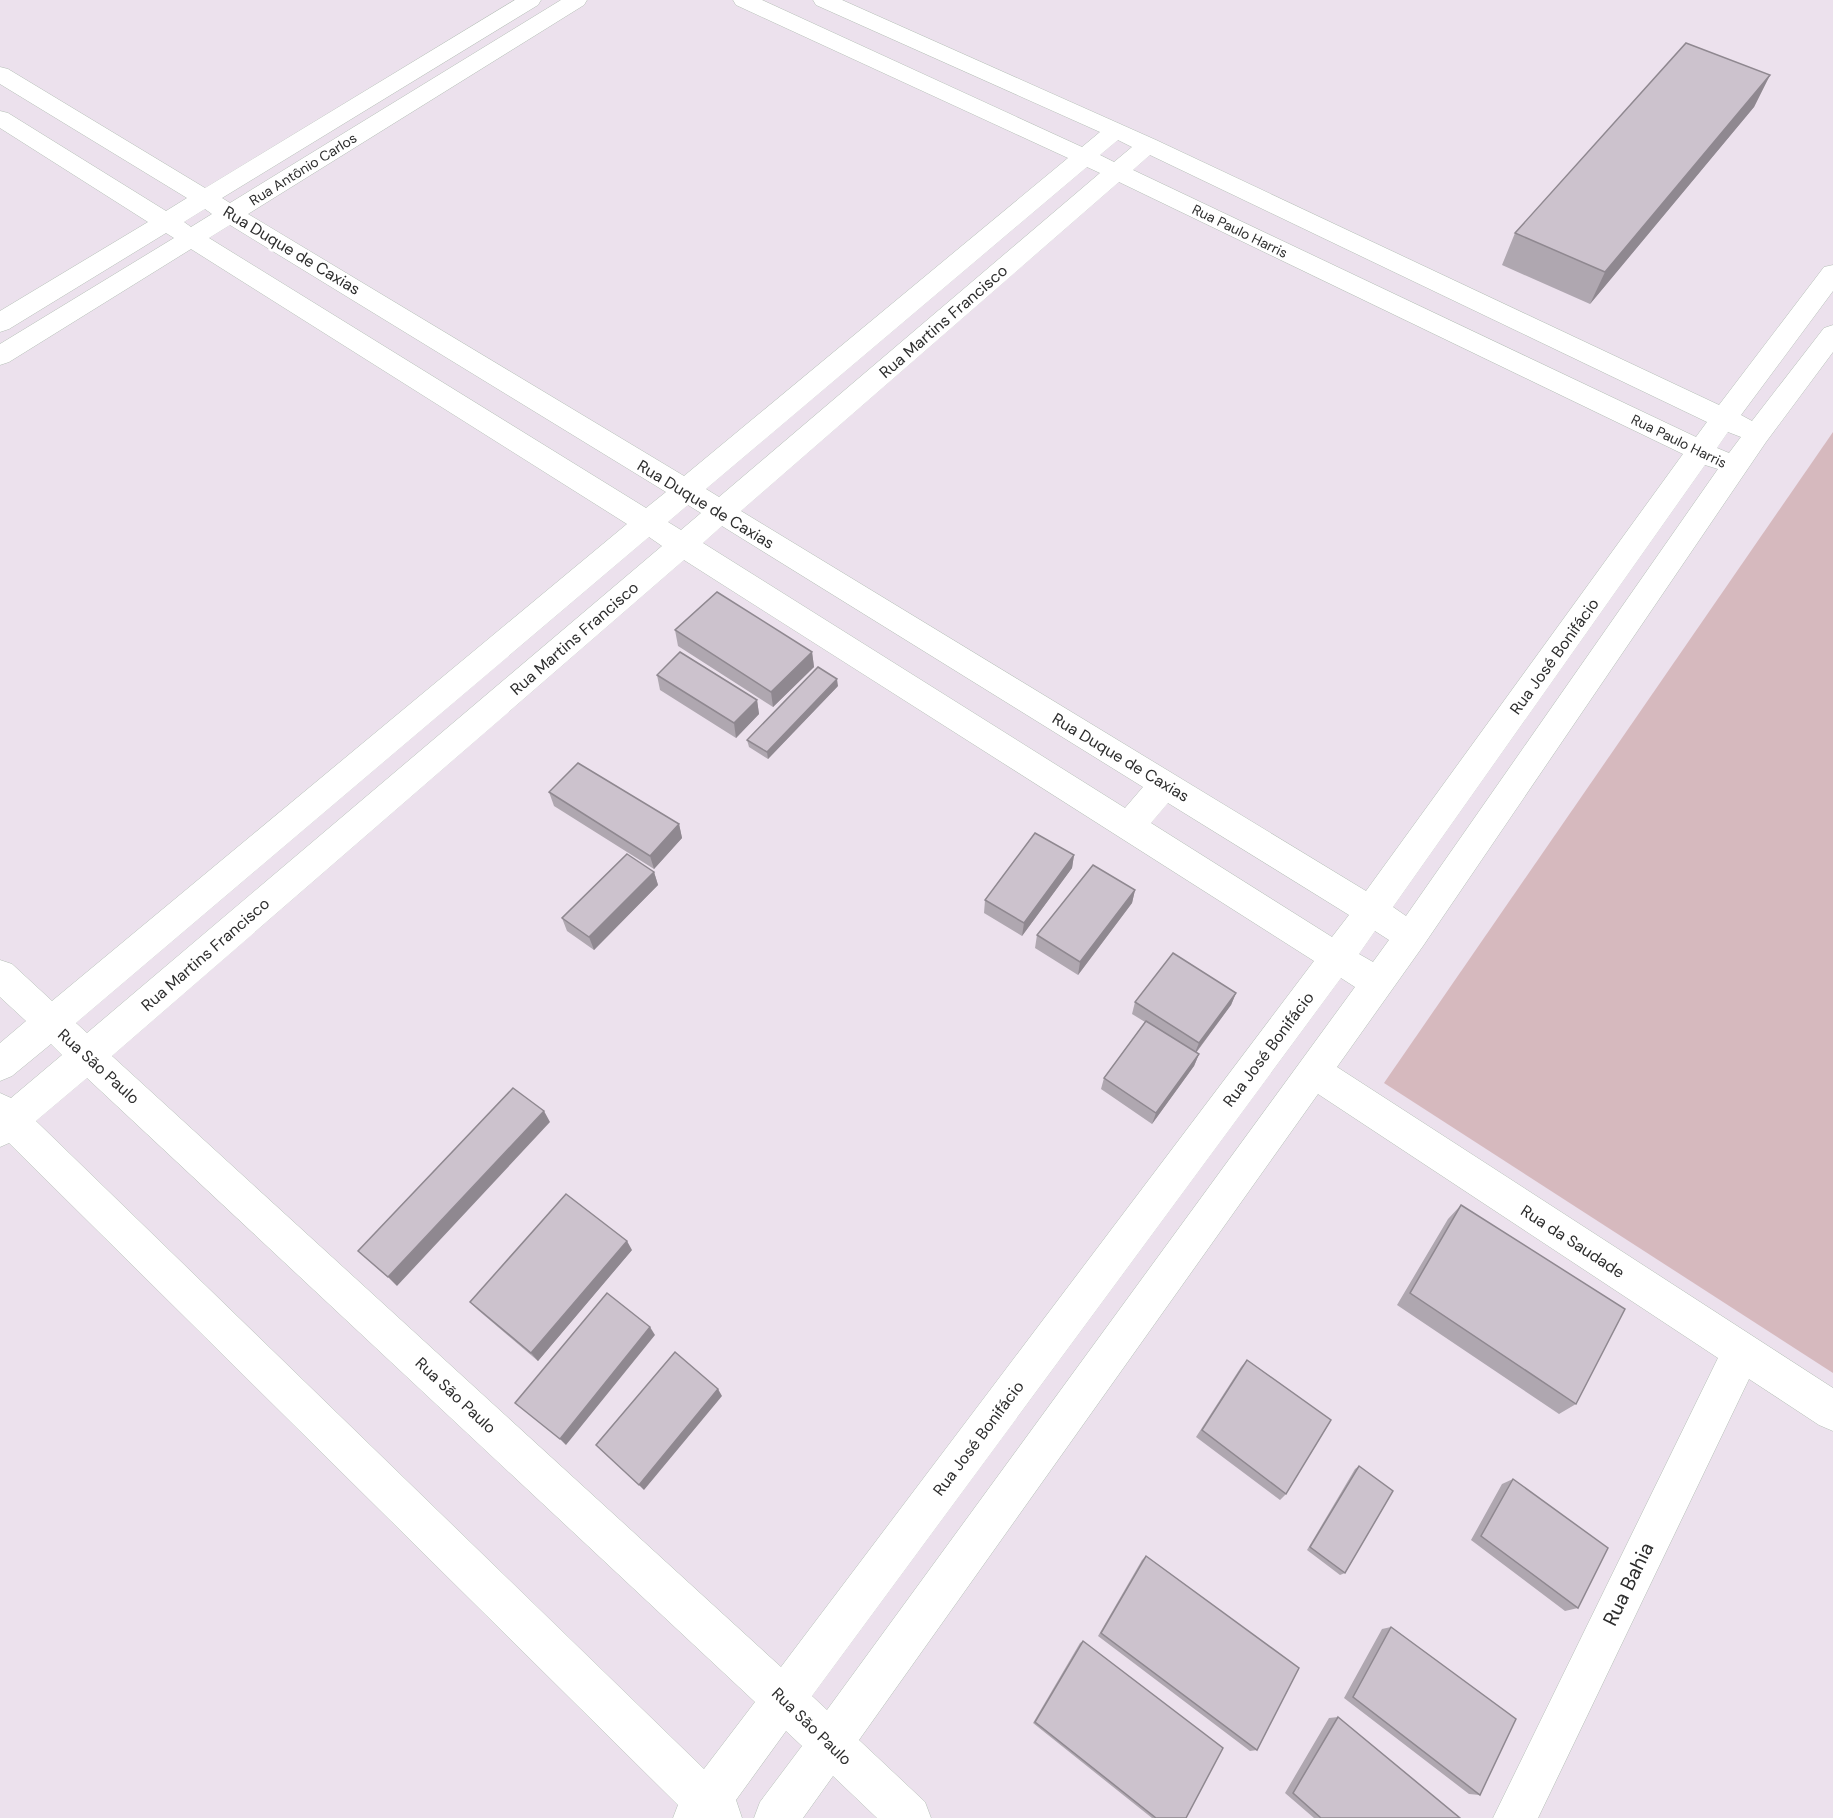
<svg xmlns="http://www.w3.org/2000/svg" width="1833" height="1818" font-family="'DM Sans',sans-serif">
	<style>
		.cemetery { fill: #d6b9be }
		.lines { fill: none; stroke-linecap: round; stroke-linejoin: round }
		.minor-casing { stroke: #b4bfb6; stroke-width: 1 }
		.minor { fill: #fff; fill-rule: evenodd }
		.wall { fill: #afa7b0 }
		.shaded-wall { fill: #8f8890 }
		.building { fill: #ccc2cd; stroke: #8f8890; stroke-width: 1.5 }
		.labels { text-anchor: middle; stroke-width: 5; stroke-linejoin: round; paint-order: stroke }
		.far-street-label { font-size: 14px; fill: #2d2d2d; stroke: #fff }
		.street-label { font-size: 16px; fill: #2d2d2d; stroke: #fff }
		.near-street-label { font-size: 20px; fill: #2d2d2d; stroke: #fff }
	</style>
	<rect width="100%" height="100%" fill="#ece1ed"/>
	<path class="cemetery" d="M 1833,432 L 1833,1373 L 1384,1083 Z"/>
	<g class="lines">
		<g class="minor-casing">
			<path id="minor" d="M 515,0 L 541,0 L 538,5 L 222,198 L 230,203 L 561,0 L 587,0 L 584,5 L 248,214 L 684,476 L 1068,158 L 736,5 L 733,0 L 762,0 L 1082,147 L 1100,132 L 816,5 L 813,0 L 842,0 L 1156,140 L 1719,405 L 1824,267 L 1833,265 L 1833,291 L 1741,415 L 1752,421 L 1824,328 L 1833,325 L 1833,352 L 1766,442 L 1423,946 L 1337,1067 L 1833,1388 L 1833,1431 L 1819,1425 L 1749,1379 L 1538,1818 L 1493,1818 L 1718,1358 L 1318,1094 L 859,1740 L 925,1802 L 931,1818 L 877,1818 L 833,1776 L 803,1818 L 754,1818 L 760,1802 L 802,1746 L 786,1731 L 736,1800 L 742,1818 L 673,1818 L 678,1805 L 9,1143 L 0,1147 L 0,1093 L 11,1098 L 62,1055 L 51,1044 L 12,1076 L 0,1081 L 0,1043 L 26,1021 L 0,997 L 0,960 L 12,964 L 52,1001 L 627,524 L 191,249 L 9,362 L 0,365 L 0,344 L 174,238 L 166,233 L 9,329 L 0,332 L 0,311 L 148,222 L 0,128 L 0,111 L 8,113 L 166,211 L 187,198 L 0,84 L 0,67 L 8,69 L 205,188 ZM 1118,140 L 1132,147 L 1114,162 L 1100,155 ZM 1150,155 L 1707,422 L 1696,437 L 1133,170 ZM 1087,167 L 1100,173 L 719,497 L 706,489 ZM 1119,182 L 1683,454 L 1366,891 L 741,511 ZM 205,209 L 212,214 L 191,227 L 184,222 ZM 230,225 L 666,492 L 646,508 L 209,238 ZM 1728,432 L 1741,437 L 1729,453 L 1717,448 ZM 1705,465 L 1718,469 L 1406,916 L 1393,907 ZM 688,505 L 701,513 L 681,530 L 668,522 ZM 722,526 L 1143,787 L 1125,808 L 703,543 ZM 649,537 L 662,546 L 87,1033 L 76,1023 ZM 684,560 L 1314,961 L 781,1667 L 112,1056 ZM 1168,803 L 1349,915 L 1332,937 L 1151,823 ZM 1375,931 L 1389,940 L 1373,962 L 1359,954 ZM 1341,978 L 1355,987 L 827,1710 L 812,1696 ZM 87,1078 L 755,1702 L 704,1769 L 36,1121 Z"/>
		</g>
		<use href="#minor" class="minor"/>
	</g>
	<path class="wall" d="M 1770,75 L 1754,107 L 1590,304 L 1502,265 L 1515,233 Z
		M 675,630 L 812,652 L 814,667 L 773,707 L 678,646 Z
		M 657,675 L 757,700 L 759,714 L 736,738 L 660,690 Z
		M 838,686 L 768,759 L 749,747 L 747,740 Z
		M 549,792 L 679,824 L 682,838 L 654,869 L 554,806 Z
		M 1074,855 L 1072,868 L 1022,936 L 984,913 L 985,900 Z
		M 654,872 L 658,885 L 594,950 L 567,931 L 562,918 Z
		M 1135,890 L 1132,903 L 1078,975 L 1035,948 L 1037,935 Z
		M 1236,993 L 1231,1005 L 1196,1053 L 1199,1054 L 1194,1066 L 1152,1124 L 1101,1089 L 1104,1078 L 1145,1022 L 1132,1014 L 1135,1002 Z
		M 1461,1205 L 1576,1404 L 1559,1414 L 1397,1305 L 1448,1219 Z
		M 632,1250 L 538,1361 L 478,1310 L 470,1302 Z
		M 1247,1360 L 1286,1494 L 1280,1500 L 1196,1437 L 1241,1367 Z
		M 1359,1466 L 1345,1573 L 1340,1575 L 1307,1550 L 1355,1469 Z
		M 1513,1479 L 1578,1608 L 1565,1611 L 1471,1540 L 1502,1484 Z
		M 1146,1556 L 1257,1750 L 1250,1751 L 1098,1636 L 1142,1560 Z
		M 1391,1627 L 1480,1795 L 1469,1794 L 1344,1698 L 1382,1629 Z
		M 1083,1641 L 1186,1818 L 1152,1818 L 1033,1723 L 1080,1643 Z
		M 1338,1717 L 1460,1818 L 1314,1818 L 1285,1793 L 1329,1718 Z"/>
	<path class="shaded-wall" d="M 1770,75 L 1754,107 L 1590,304 L 1605,272 Z
		M 812,652 L 814,667 L 773,707 L 771,692 Z
		M 837,679 L 838,686 L 768,759 L 767,752 Z
		M 757,700 L 759,714 L 736,738 L 734,723 Z
		M 679,824 L 682,838 L 654,869 L 650,856 Z
		M 1074,855 L 1072,868 L 1022,936 L 1024,923 Z
		M 654,872 L 658,885 L 594,950 L 589,937 Z
		M 1135,890 L 1132,903 L 1078,975 L 1080,962 Z
		M 1236,993 L 1231,1005 L 1194,1055 L 1199,1043 Z
		M 1199,1054 L 1194,1066 L 1152,1124 L 1156,1113 Z
		M 544,1111 L 550,1122 L 397,1286 L 388,1277 Z
		M 627,1241 L 632,1250 L 538,1361 L 531,1353 Z
		M 650,1327 L 655,1335 L 566,1445 L 560,1439 Z
		M 718,1389 L 722,1396 L 644,1490 L 639,1485 Z"/>
	<path class="building" d="M 1686,43 L 1770,75 L 1605,272 L 1515,233 Z
		M 717,592 L 812,652 L 771,692 L 675,630 Z
		M 680,652 L 757,700 L 734,723 L 657,675 Z
		M 818,667 L 837,679 L 767,752 L 747,740 Z
		M 578,763 L 679,824 L 650,856 L 549,792 Z
		M 1035,833 L 1074,855 L 1024,923 L 985,900 Z
		M 627,854 L 654,872 L 589,937 L 562,918 Z
		M 1093,865 L 1135,890 L 1080,962 L 1037,935 Z
		M 1173,953 L 1236,993 L 1199,1043 L 1135,1002 Z
		M 1146,1021 L 1199,1054 L 1156,1113 L 1104,1078 Z
		M 513,1088 L 544,1111 L 388,1277 L 358,1251 Z
		M 566,1194 L 627,1241 L 531,1353 L 470,1302 Z
		M 1461,1205 L 1625,1309 L 1576,1404 L 1410,1293 Z
		M 607,1293 L 650,1327 L 560,1439 L 515,1403 Z
		M 675,1352 L 718,1389 L 639,1485 L 596,1445 Z
		M 1247,1360 L 1331,1420 L 1286,1494 L 1202,1430 Z
		M 1359,1466 L 1393,1491 L 1345,1573 L 1310,1547 Z
		M 1513,1479 L 1608,1548 L 1578,1608 L 1481,1536 Z
		M 1146,1556 L 1299,1668 L 1257,1750 L 1101,1633 Z
		M 1391,1627 L 1516,1719 L 1480,1795 L 1353,1697 Z
		M 1083,1641 L 1223,1748 L 1186,1818 L 1156,1818 L 1035,1722 Z
		M 1338,1717 L 1460,1818 L 1321,1818 L 1293,1793 Z"/>
	<g class="labels">
		<g class="far-street-label">
			<text transform="translate(303 169) rotate(-32)" y="5">Rua Antônio Carlos</text>
			<text transform="translate(1240 231) rotate(26)" y="5">Rua Paulo Harris</text>
			<text transform="translate(1679 441) rotate(26)" y="5">Rua Paulo Harris</text>
		</g>
		<g class="street-label">
			<text transform="translate(292 250) rotate(31)" y="6">Rua Duque de Caxias</text>
			<text transform="translate(943 321) rotate(-41)" y="6">Rua Martins Francisco</text>
			<text transform="translate(706 504) rotate(31)" y="6">Rua Duque de Caxias</text>
			<text transform="translate(574 638) rotate(-41)" y="6">Rua Martins Francisco</text>
			<text transform="translate(1554 656) rotate(-54)" y="6">Rua José Bonifácio</text>
			<text transform="translate(1121 757) rotate(31)" y="6">Rua Duque de Caxias</text>
			<text transform="translate(205 954) rotate(-41)" y="6">Rua Martins Francisco</text>
			<text transform="translate(1268 1049) rotate(-53)" y="6">Rua José Bonifácio</text>
			<text transform="translate(99 1066) rotate(42)" y="6">Rua São Paulo</text>
			<text transform="translate(1573 1241) rotate(33)" y="6">Rua da Saudade</text>
			<text transform="translate(456 1395) rotate(43)" y="6">Rua São Paulo</text>
			<text transform="translate(978 1438) rotate(-53)" y="6">Rua José Bonifácio</text>
			<text transform="translate(812 1726) rotate(44)" y="6">Rua São Paulo</text>
		</g>
		<g class="near-street-label">
			<text transform="translate(1628 1584) rotate(-64)" y="7">Rua Bahia</text>
		</g>
	</g>
</svg>
